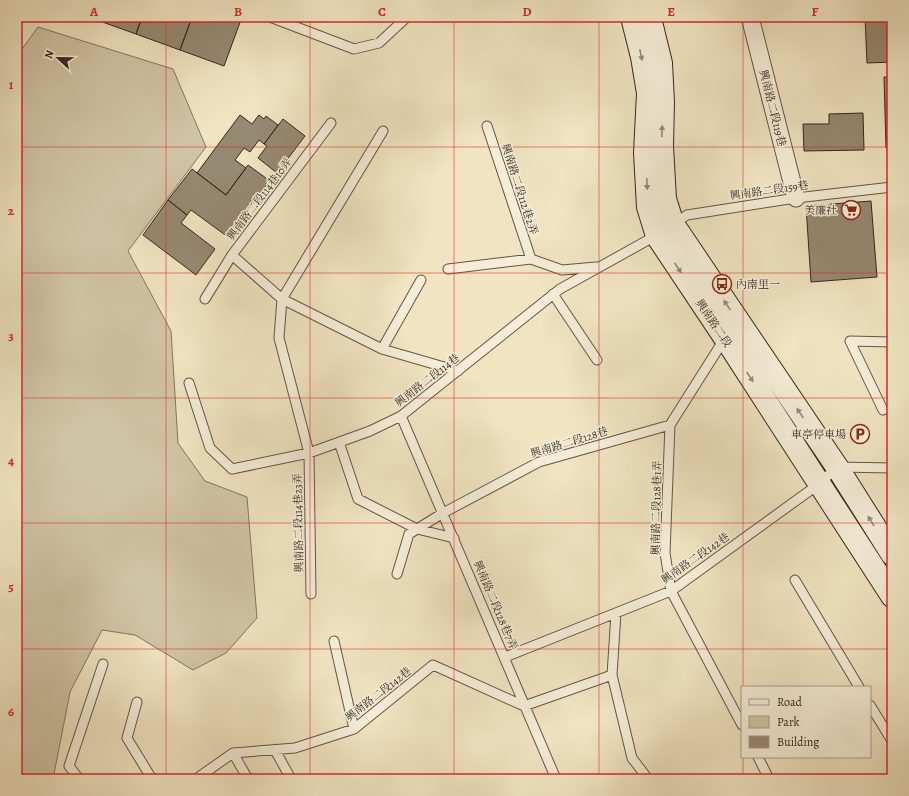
<svg xmlns="http://www.w3.org/2000/svg" width="909" height="796" font-family="Alegreya,'Noto Serif TC',serif">
	<style>
		.green { fill: #d0c4a6; stroke: #827660 }
		.building { fill: #968972; stroke: #34271b }
		.lines { fill: none; stroke-linecap: round; stroke-linejoin: round }
		.lane-casing { stroke: #635645; stroke-width: 11 }
		.street-casing { stroke: #635645; stroke-width: 19 }
		.secondary-casing { stroke: #34271b; stroke-width: 24 }
		.lane { stroke: #f5edd7; stroke-width: 9 }
		.street { stroke: #f5edd7; stroke-width: 17 }
		.secondary { stroke: #f5edd7; stroke-width: 22 }
		.oneway { fill: #948a79 }
		.grid { fill: none; stroke: #d62828; stroke-width: 1; stroke-opacity: 0.55 }
		.labels { text-anchor: middle; stroke-width: 3; stroke-linejoin: round; paint-order: stroke }
		.street-label { font-size: 11px; fill: #34271b; stroke: #f5edd7 }
		.poi-label { font-size: 11px; fill: #34271b; stroke: #f5edd7; text-anchor: end }
		.neatline { fill: none; stroke: #d62828; stroke-width: 1.5 }
		.grid-label { font-size: 13px; text-anchor: middle; font-weight: bold; fill: #d62828 }
	</style>
	<rect width="100%" height="100%" fill="#f0e4c2"/>
	<filter id="stains"><feTurbulence type="fractalNoise" baseFrequency=".005" numOctaves="4"/><feColorMatrix values="0 0 0 0 .2 0 0 0 0 .09 0 0 0 0 .02 0 0 0 .5 -.17"/></filter>
	<radialGradient id="worn" r=".72"><stop offset=".6" stop-color="#630" stop-opacity="0"/><stop offset="1" stop-color="#630" stop-opacity=".3"/></radialGradient>
	<path class="green" d="M 38,27 L 173,69 L 206,147 L 128,251 L 171,331 L 178,443 L 205,481 L 247,497 L 257,618 L 226,653 L 193,670 L 135,635 L 102,630 L 70,692 L 53,779 L 17,779 L 17,56 Z"/>
	<path class="building" d="M 92,17 L 142,17 L 136,34 L 91,18 Z
		M 142,17 L 192,17 L 180,50 L 136,34 Z
		M 192,17 L 242,17 L 224,66 L 180,50 Z
		M 865,17 L 892,17 L 892,62 L 867,63 Z
		M 884,77 L 892,77 L 892,148 L 886,148 Z
		M 863,113 L 864,150 L 804,151 L 803,124 L 829,124 L 829,114 Z
		M 240,115 L 252,124 L 259,115 L 264,119 L 266,116 L 278,125 L 264,144 L 259,140 L 250,152 L 244,148 L 235,160 L 246,168 L 226,195 L 197,173 Z
		M 283,119 L 305,136 L 277,173 L 258,158 L 267,146 L 264,144 Z
		M 248,165 L 270,181 L 228,237 L 191,210 L 187,215 L 168,200 L 192,169 L 226,195 Z
		M 168,200 L 187,215 L 181,223 L 215,249 L 196,275 L 143,235 Z
		M 871,201 L 877,277 L 811,282 L 806,206 Z"/>
	<g class="lines">
		<g class="lane-casing">
			<path id="lane" d="M 270,17 L 354,49 L 379,43 L 407,17
				M 487,126 L 531,259
				M 383,131 L 282,299 L 382,349 L 458,371
				M 672,225 L 687,215 L 796,198 L 892,187
				M 448,269 L 531,259 L 562,270 L 596,267
				M 553,294 L 597,360
				M 205,299 L 232,255
				M 382,349 L 421,280
				M 189,383 L 210,448 L 232,469 L 309,453 L 370,431 L 401,416 L 560,289 L 657,235
				M 883,410 L 850,341 L 892,342
				M 401,416 L 556,779
				M 670,425 L 665,553 L 671,591 L 742,725
				M 339,442 L 358,499 L 417,529 L 454,538
				M 397,574 L 409,534 L 443,513 L 539,462 L 670,425 L 725,338
				M 795,580 L 859,687
				M 311,594 L 309,453 L 279,338 L 282,299 L 232,255 L 331,123
				M 334,641 L 354,729
				M 505,657 L 671,591 L 819,484 L 837,467 L 892,468
				M 612,675 L 632,758 L 648,779
				M 137,702 L 127,738 L 152,779
				M 870,705 L 892,741
				M 524,706 L 612,675 L 616,613
				M 275,750 L 291,779
				M 233,753 L 248,779
				M 758,757 L 769,779
				M 79,779 L 69,766 L 103,664
				M 196,779 L 233,753 L 295,748 L 354,729 L 433,665 L 524,706"/>
		</g>
		<g class="street-casing">
			<path id="street" d="M 750,17 L 796,198"/>
		</g>
		<g class="secondary-casing">
			<path id="secondary" d="M 632,17 L 642,57 L 648,93 L 645,153 L 648,207 L 657,236 L 725,338 L 892,596
				M 648,17 L 651,22 L 661,63 L 663,102 L 662,146 L 665,199 L 673,224 L 837,467 L 892,554"/>
		</g>
		<use href="#lane" class="lane"/>
		<use href="#street" class="street"/>
		<use href="#secondary" class="secondary"/>
	</g>
	<defs><path id="oneway-solid" d="M-6-.8H1V-3.2L6.5 0L1 3.2V.8H-6Z"/></defs>
	<g class="oneway">
		<use href="#oneway-solid" transform="translate(641 55) rotate(78)"/>
		<use href="#oneway-solid" transform="translate(662 131) rotate(-88)"/>
		<use href="#oneway-solid" transform="translate(647 184) rotate(88)"/>
		<use href="#oneway-solid" transform="translate(678 268) rotate(56)"/>
		<use href="#oneway-solid" transform="translate(727 305) rotate(-124)"/>
		<use href="#oneway-solid" transform="translate(750 377) rotate(57)"/>
		<use href="#oneway-solid" transform="translate(800 413) rotate(-124)"/>
		<use href="#oneway-solid" transform="translate(871 521) rotate(-122)"/>
	</g>
	<path class="grid" d="M 166,17 L 166,779M 310,17 L 310,779M 454,17 L 454,779M 599,17 L 599,779M 743,17 L 743,687M 17,147 L 892,147M 17,273 L 892,273M 17,398 L 892,398M 17,523 L 892,523M 17,649 L 892,649M 743,757 L 743,779"/>
	<defs>
		<g id="supermarket-ring" transform="scale(1)"><circle r="9.5" fill="#f5edd7" stroke="#8f2418" stroke-width="1.5"/><path d="M-6-5.5h2.5l.6 2H6L4.5 2H-2.5L-4.4-4H-6ZM-1.5 3.2a1.3 1.3 0 1 0 .1 0ZM3 3.2a1.3 1.3 0 1 0 .1 0Z" fill="#8f2418"/></g>
		<g id="bus-ring" transform="scale(1)"><circle r="9.5" fill="#f5edd7" stroke="#8f2418" stroke-width="1.5"/><path d="M-5-6H5V4H4V6H2V4H-2V6H-4V4H-5ZM-3.5-4V0h7V-4ZM-3.5 1.2v1.5H-2V1.2ZM2 1.2v1.5H3.5V1.2Z" fill="#8f2418"/></g>
		<g id="parking-ring" transform="scale(1)"><circle r="9.5" fill="#f5edd7" stroke="#8f2418" stroke-width="1.5"/><path d="M-3.5-5.5H1a3.5 3.5 0 0 1 0 7H-1V5.5H-3.5ZM-1-3.4V-.6H.8a1.4 1.4 0 0 0 0-2.8Z" fill="#8f2418"/></g>
	</defs>
	<g fill-rule="evenodd">
		<use href="#supermarket-ring" x="851" y="210"/>
		<use href="#bus-ring" x="722" y="284"/>
		<use href="#parking-ring" x="860" y="434"/>
	</g>
	<g class="labels">
		<g class="street-label">
			<text transform="translate(773 108) rotate(76)" y="4">興南路二段119巷</text>
			<text transform="translate(520 189) rotate(72)" y="4">興南路二段112巷2弄</text>
			<text transform="translate(769 190) rotate(-8)" y="4">興南路二段159巷</text>
			<text transform="translate(259 199) rotate(-53)" y="4">興南路二段114巷10弄</text>
			<text transform="translate(714 323) rotate(56)" y="4">興南路二段</text>
			<text transform="translate(427 380) rotate(-38)" y="4">興南路二段114巷</text>
			<text transform="translate(569 442) rotate(-17)" y="4">興南路二段128巷</text>
			<text transform="translate(656 508) rotate(-89)" y="4">興南路二段128巷1弄</text>
			<text transform="translate(298 523) rotate(-91)" y="4">興南路二段114巷23弄</text>
			<text transform="translate(695 558) rotate(-35)" y="4">興南路二段142巷</text>
			<text transform="translate(496 605) rotate(67)" y="4">興南路二段128巷7弄</text>
			<text transform="translate(378 694) rotate(-38)" y="4">興南路二段142巷</text>
		</g>
		<g class="poi-label">
			<text x="837" y="214">美廉社</text>
			<text x="736" y="288" text-anchor="start">內南里一</text>
			<text x="846" y="438">車亭停車場</text>
		</g>
	</g>
	<rect width="909" height="796" fill="none" stroke="#f0e4c2" stroke-width="44"/>
	<rect x="741" y="686" width="130" height="72" fill="#f5edd7" stroke="#a89e8c"/>
	<rect x="749" y="699" width="20" height="6" fill="#f5edd7" stroke="#a89e8c"/>
	<text x="777" y="706" font-size="12" fill="#34271b">Road</text>
	<rect x="749" y="716" width="20" height="12" fill="#d0c4a6" stroke="#a89e8c"/>
	<text x="777" y="726" font-size="12" fill="#34271b">Park</text>
	<rect x="749" y="736" width="20" height="12" fill="#968972" stroke="#a89e8c"/>
	<text x="777" y="746" font-size="12" fill="#34271b">Building</text>
	<g transform="translate(58 58) rotate(292)" stroke="#f5edd7" stroke-width="3" paint-order="stroke">
	<path d="M0-3L7 15L0 10L-7 15Z" fill="#34271b"/>
	<text y="-6" font-size="11" font-weight="bold" text-anchor="middle" fill="#34271b">N</text>
	</g>
	<rect x="22" y="22" width="865" height="752" class="neatline"/>
	<g class="grid-label">
		<text x="94" y="16">A</text>
		<text x="238" y="16">B</text>
		<text x="382" y="16">C</text>
		<text x="527" y="16">D</text>
		<text x="671" y="16">E</text>
		<text x="815" y="16">F</text>
		<text x="11" y="89">1</text>
		<text x="11" y="215">2</text>
		<text x="11" y="340">3</text>
		<text x="11" y="465">4</text>
		<text x="11" y="591">5</text>
		<text x="11" y="716">6</text>
	</g>
	<rect width="100%" height="100%" filter="url(#stains)"/>
	<rect width="100%" height="100%" fill="url(#worn)"/>
</svg>
